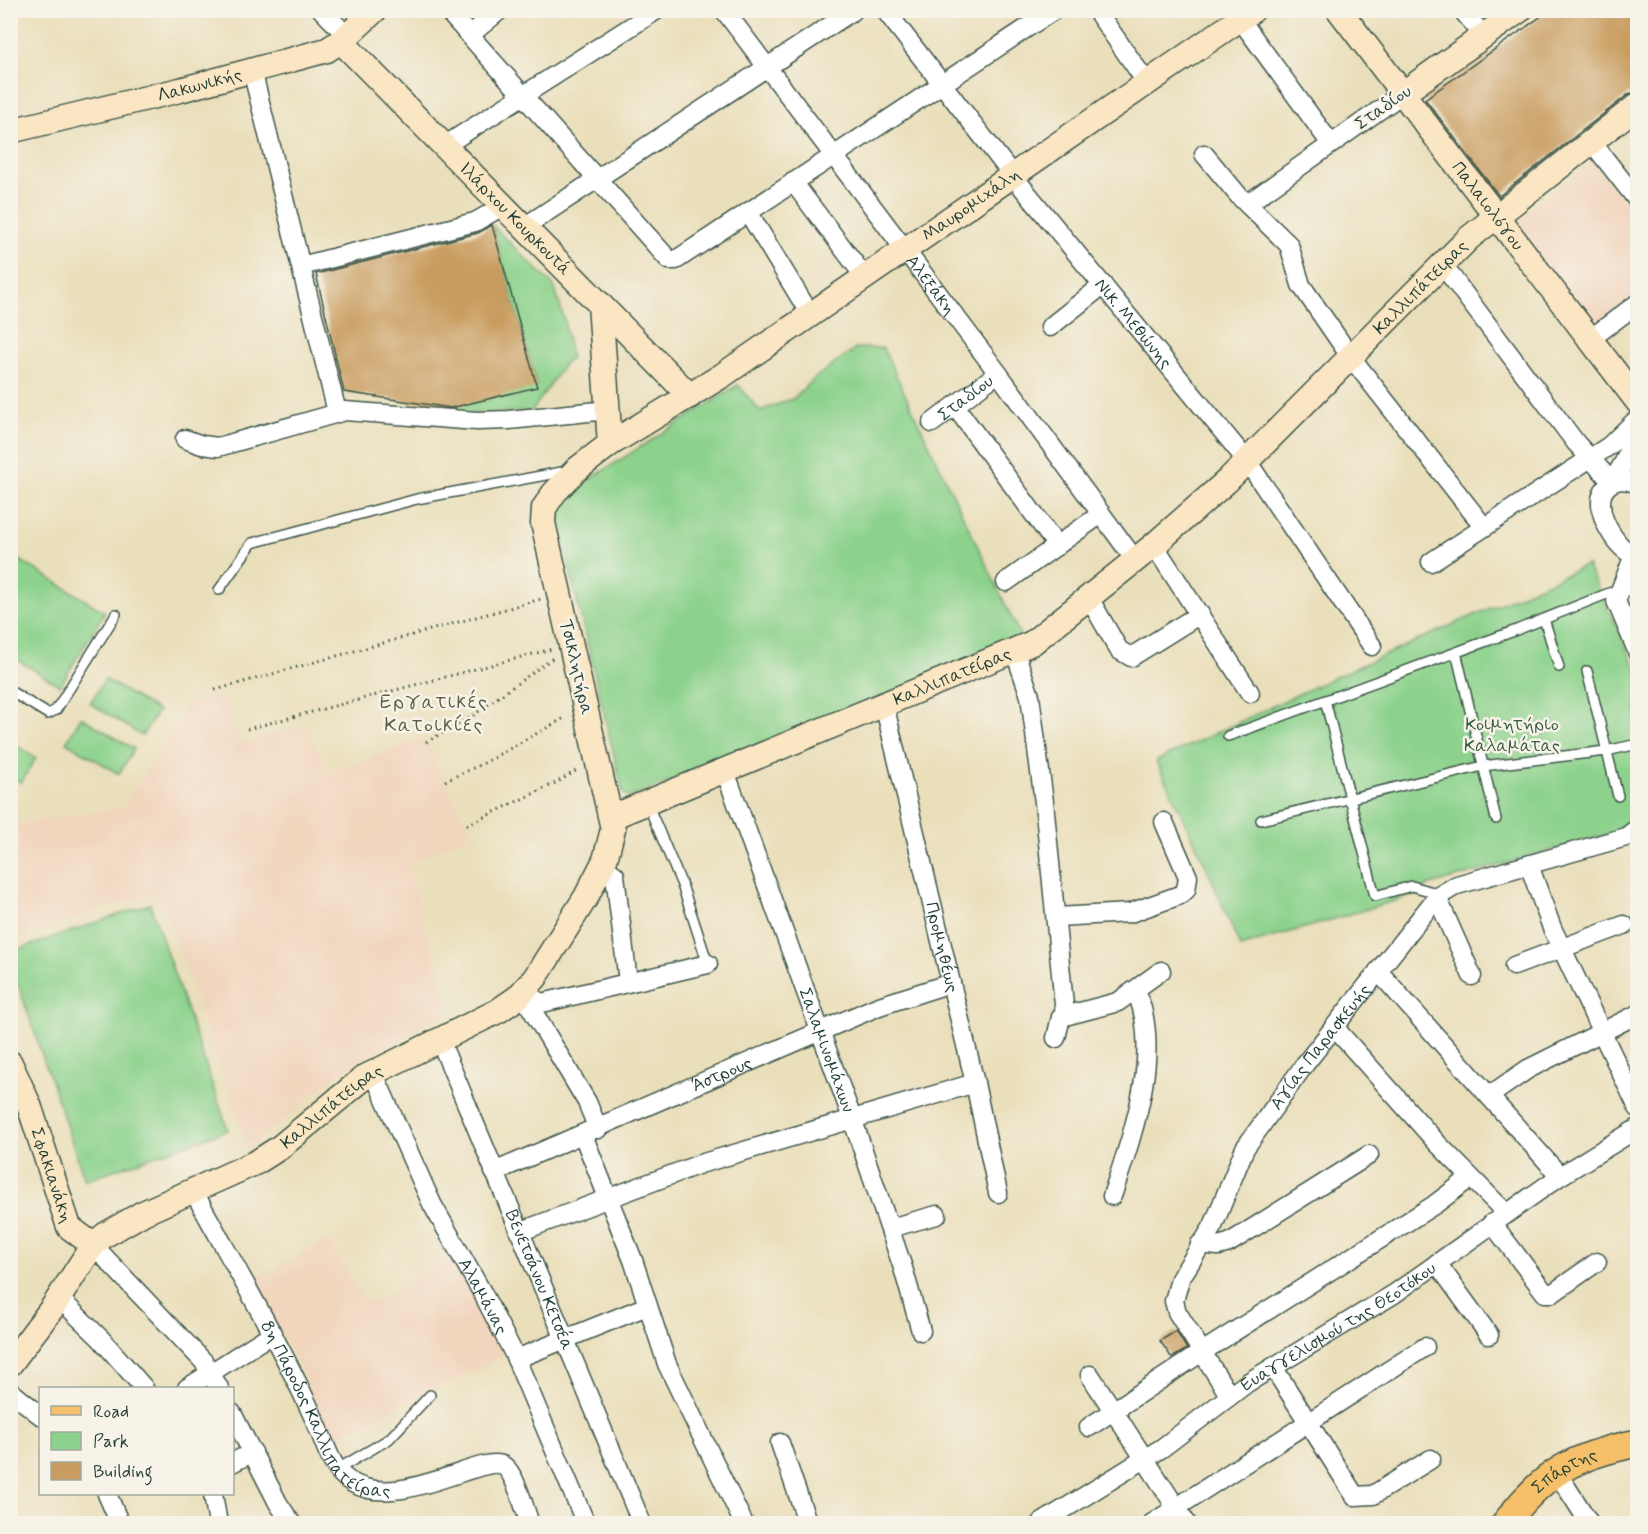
<svg xmlns="http://www.w3.org/2000/svg" width="1648" height="1534" font-family="Mynerve,sans-serif">
	<style>
		.built { fill: #f1d5bd }
		.green { fill: #8cd28c; stroke: #568860; stroke-width: 1.5 }
		.building { fill: #c99d60 }
		.lines { fill: none; stroke-linecap: round; stroke-linejoin: round }
		.lane-casing { stroke: #3d5548; stroke-width: 12 }
		.street-casing { stroke: #3d5548; stroke-width: 21 }
		.secondary-casing { stroke: #3d5548; stroke-width: 27 }
		.primary-casing { stroke: #3d5548; stroke-width: 30 }
		.path { stroke: #3d5548; stroke-width: 3; stroke-dasharray: 1.5 4.5; stroke-linecap: butt }
		.lane { stroke: #fff; stroke-width: 9 }
		.street { stroke: #fff; stroke-width: 18 }
		.secondary { stroke: #fbe6c4; stroke-width: 24 }
		.primary { stroke: #f6c06b; stroke-width: 27 }
		.labels { text-anchor: middle; stroke-width: 5; stroke-linejoin: round; paint-order: stroke }
		.street-label { font-size: 18px; fill: #1f3d34; stroke: #f7f3e8 }
		.park-label { font-size: 18px; fill: #355b46; stroke: #f7f3e8 }
		.neighbourhood-label { font-size: 20px; letter-spacing: 1.5px; fill: #5a5f43; stroke: #f7f3e8 }
	</style>
	<rect width="100%" height="100%" fill="#f7f3e8"/>
	<filter id="ink" filterUnits="userSpaceOnUse"><feTurbulence type="fractalNoise" baseFrequency=".0167" numOctaves="2"/><feDisplacementMap in="SourceGraphic" scale="12" xChannelSelector="R" yChannelSelector="G"/><feConvolveMatrix kernelMatrix="1 2 1 2 8 2 1 2 1" color-interpolation-filters="sRGB"/></filter>
	<filter id="wash" filterUnits="userSpaceOnUse"><feTurbulence type="fractalNoise" baseFrequency=".008" numOctaves="4" result="noise"/><feDisplacementMap in="SourceGraphic" scale="24" xChannelSelector="R" yChannelSelector="G"/><feGaussianBlur stdDeviation="1.35" result="paint"/><feColorMatrix in="noise" values="0 0 0 0 0 0 0 0 0 0 0 0 0 0 0 0 0 1.4 0 .05"/><feComposite in="paint" operator="in"/></filter>
	<g filter="url(#wash)">
		<rect width="100%" height="100%" fill="#eadfbb"/>
		<path class="built" d="M 1594,160 L 1637,217 L 1637,293 L 1592,327 L 1512,223 Z
			M 225,695 L 238,744 L 305,725 L 330,773 L 424,738 L 471,834 L 408,865 L 449,1011 L 338,1074 L 264,1136 L 247,1146 L 158,891 L 10,939 L 11,825 L 123,807 L 187,705 Z
			M 329,1240 L 365,1303 L 388,1295 L 453,1255 L 507,1355 L 333,1438 L 302,1372 L 252,1279 Z"/>
		<path class="green" d="M 492,225 L 554,286 L 564,319 L 571,359 L 567,360 L 532,411 L 456,414 L 426,409 L 427,406 L 446,409 L 537,386 Z
			M 857,348 L 883,348 L 1022,639 L 629,798 L 623,793 L 557,517 L 559,505 L 571,491 L 738,385 L 760,411 L 794,398 L 816,377 Z
			M 10,554 L 105,612 L 60,686 L 11,656 Z
			M 1587,565 L 1637,670 L 1637,816 L 1619,831 L 1427,886 L 1421,893 L 1240,947 L 1207,868 L 1156,761 L 1324,682 Z
			M 105,679 L 158,711 L 142,736 L 90,703 Z
			M 81,717 L 134,749 L 119,774 L 66,742 Z
			M 11,742 L 36,758 L 21,783 L 11,776 Z
			M 150,904 L 228,1130 L 85,1180 L 11,964 L 11,952 Z"/>
		<g id="blocks">
			<path class="building" d="M 1550,10 L 1638,10 L 1638,91 L 1629,94 L 1499,196 L 1425,99 Z
				M 492,225 L 537,387 L 451,408 L 344,392 L 316,274 L 478,233 Z
				M 1176,1331 L 1187,1349 L 1172,1358 L 1160,1341 Z"/>
		</g>
	</g>
	<g filter="url(#ink)">
		<use href="#blocks" fill-opacity="0" stroke="#3d5548" stroke-width="1.5"/>
		<g class="lines">
			<g class="lane-casing">
				<path id="lane" d="M 219,590 L 252,543 L 417,499 L 567,471
					M 1544,619 L 1559,667
					M 1456,652 L 1496,819
					M 1587,671 L 1618,796
					M 10,691 L 48,714 L 56,710 L 116,614
					M 1325,700 L 1375,896 L 1412,886 L 1440,894
					M 1228,736 L 1514,631 L 1619,589
					M 647,803 L 682,885 L 708,964
					M 1261,820 L 1483,766 L 1606,751 L 1638,744
					M 338,1469 L 389,1439 L 430,1395"/>
			</g>
			<g class="street-casing">
				<g id="street">
					<path d="M 322,10 L 347,36"/>
					<path d="M 447,10 L 669,260 L 676,260 L 1054,10"/>
					<path id="s1" d="M 724,10 L 998,373 L 1135,560"/>
					<path id="s2" d="M 885,10 L 1013,176 L 1247,461 L 1372,646"/>
					<path d="M 1096,10 L 1147,83"/>
					<path d="M 1462,10 L 1484,36"/>
					<path d="M 1240,19 L 1331,144"/>
					<path d="M 470,35 L 500,10"/>
					<path d="M 252,70 L 337,412"/>
					<path d="M 1591,141 L 1638,201"/>
					<path d="M 444,146 L 657,10"/>
					<path d="M 1204,154 L 1239,196 L 1289,245 L 1301,285 L 1350,356 L 1484,527"/>
					<path d="M 793,182 L 864,276"/>
					<path d="M 1247,204 L 1402,94"/>
					<path d="M 748,212 L 810,314"/>
					<path d="M 524,227 L 854,10"/>
					<path d="M 1442,264 L 1576,443 L 1612,482 L 1624,462 L 1638,423"/>
					<path d="M 301,266 L 475,222 L 503,206"/>
					<path d="M 1050,327 L 1103,285"/>
					<path d="M 1589,340 L 1638,303"/>
					<path d="M 955,406 L 1057,546"/>
					<path id="s3" d="M 932,423 L 998,373"/>
					<path d="M 185,439 L 202,445 L 218,447 L 345,411 L 477,421 L 509,420 L 608,410"/>
					<path d="M 1638,485 C 1621,474 1600,483 1601,504 C 1601,521 1619,554 1638,555"/>
					<path d="M 1154,545 L 1250,693"/>
					<path d="M 1634,555 L 1616,601 L 1638,653"/>
					<path d="M 1431,562 L 1609,446 L 1634,422"/>
					<path d="M 1006,582 L 1101,514"/>
					<path d="M 1089,598 L 1119,650 L 1131,657 L 1200,614"/>
					<path d="M 1015,652 L 1030,696 L 1044,802 L 1065,1015"/>
					<path id="s4" d="M 884,704 L 975,1083 L 998,1193"/>
					<path id="s5" d="M 725,771 L 852,1118 L 903,1268 L 921,1331"/>
					<path d="M 1529,865 L 1552,928 L 1638,1108"/>
					<path d="M 602,866 L 615,875 L 628,982"/>
					<path d="M 1437,897 L 1472,976"/>
					<path d="M 1056,917 L 1130,913 L 1180,895 L 1186,890 L 1188,877 L 1164,822"/>
					<path d="M 1514,966 L 1624,925"/>
					<path d="M 1378,971 L 1560,1176"/>
					<path d="M 522,993 L 542,1003 L 708,964"/>
					<path d="M 522,993 L 587,1102 L 598,1129"/>
					<path d="M 1334,1027 L 1438,1144 L 1506,1213"/>
					<path id="s6" d="M 439,1038 L 642,1524"/>
					<path d="M 1056,1038 L 1061,1017 L 1118,1002 L 1161,971"/>
					<path id="s7" d="M 373,1072 L 432,1204 L 483,1294 L 514,1354 L 586,1524"/>
					<path d="M 1489,1096 L 1528,1069 L 1638,1014"/>
					<path d="M 583,1135 L 633,1260 L 667,1364 L 744,1524"/>
					<path id="s8" d="M 494,1172 L 879,1006 L 951,983"/>
					<path id="s9" d="M 194,1192 C 236,1269 281,1344 317,1425 C 325,1444 332,1471 351,1482 C 399,1512 485,1452 504,1466 C 516,1475 525,1510 530,1524"/>
					<path d="M 1112,1196 C 1132,1136 1163,1052 1136,991"/>
					<path d="M 1492,1223 L 1545,1293 L 1553,1293 L 1597,1262"/>
					<path d="M 890,1228 L 937,1215"/>
					<path d="M 519,1232 L 700,1164 L 975,1083"/>
					<path d="M 1200,1244 L 1218,1246 L 1229,1243 L 1369,1155"/>
					<path d="M 93,1245 L 204,1362 L 219,1388"/>
					<path d="M 1437,1263 L 1489,1335"/>
					<path d="M 59,1298 L 101,1339 L 144,1388"/>
					<path d="M 516,1359 L 647,1306"/>
					<path d="M 1273,1367 L 1355,1496 L 1373,1495 L 1431,1459"/>
					<path d="M 1090,1375 L 1187,1524"/>
					<path d="M 187,1388 L 273,1333"/>
					<path d="M 10,1391 L 40,1415"/>
					<path id="s10" d="M 1229,1395 L 1177,1312 L 1174,1301 L 1180,1279 L 1213,1226 L 1245,1148 L 1305,1064 L 1437,897 L 1457,885 L 1626,837 L 1638,828"/>
					<path d="M 232,1413 L 278,1503 L 292,1524"/>
					<path d="M 1089,1427 L 1202,1352 L 1434,1205 L 1470,1178"/>
					<path d="M 780,1443 L 808,1524"/>
					<path d="M 232,1463 L 253,1452"/>
					<path d="M 1556,1471 L 1590,1524"/>
					<path d="M 107,1494 L 120,1524"/>
					<path d="M 213,1494 L 218,1524"/>
					<path id="s11" d="M 1040,1524 L 1162,1448 L 1247,1383 L 1394,1294 L 1560,1176 L 1638,1128"/>
					<path d="M 1151,1524 L 1425,1347"/>
				</g>
			</g>
			<g class="secondary-casing">
				<g id="secondary">
					<path id="s12" d="M 1339,10 L 1638,402"/>
					<path id="s13" d="M 341,41 L 690,396"/>
					<path d="M 1402,94 L 1520,10"/>
					<path id="s14" d="M 10,131 L 180,90 L 327,50 L 344,39 L 375,10"/>
					<path d="M 600,304 L 610,444"/>
					<path id="s15" d="M 612,817 L 1032,643 L 1154,545 L 1227,481 L 1469,238 L 1638,105"/>
					<path id="s16" d="M 10,1063 L 29,1105 L 69,1227 L 93,1245"/>
					<path id="s17" d="M 10,1364 L 53,1307 L 93,1245 L 105,1235 L 143,1213 L 257,1162 L 279,1148 L 365,1077 L 498,1011 L 517,998 L 535,978 L 586,897 L 605,860 L 613,829 L 543,523 L 544,508 L 554,493 L 576,470 L 610,444 L 723,375 L 1253,10"/>
				</g>
			</g>
			<g class="primary-casing">
				<g id="primary">
					<path id="s18" d="M 1505,1524 C 1543,1472 1576,1455 1638,1443"/>
				</g>
			</g>
			<path class="path" d="M 215,690 L 541,599
				M 247,729 L 552,649
				M 426,742 L 468,719 L 554,657
				M 445,781 L 484,763 L 566,717
				M 467,825 L 556,783 L 579,769"/>
			<use href="#lane" class="lane"/>
			<use href="#street" class="street"/>
			<use href="#secondary" class="secondary"/>
			<use href="#primary" class="primary"/>
		</g>
	</g>
	<g class="labels">
		<g class="street-label">
			<text dy="6" stroke="none"><textPath href="#s14" startOffset="195">Λακωνικής</textPath></text>
			<text transform="translate(1383 107) rotate(-35)" y="6">Σταδίου</text>
			<text dy="6" stroke="none"><textPath href="#s17" startOffset="1690">Μαυρομιχάλη</textPath></text>
			<text dy="6" stroke="none"><textPath href="#s12" startOffset="246">Παλαιολόγου</textPath></text>
			<text dy="6" stroke="none"><textPath href="#s13" startOffset="249">Ιλάρχου Κουρκουτά</textPath></text>
			<text dy="6" stroke="none"><textPath href="#s1" startOffset="344">Αλεξάκη</textPath></text>
			<text dy="6" stroke="none"><textPath href="#s15" startOffset="982">Καλλιπάτειρας</textPath></text>
			<text dy="6" stroke="none"><textPath href="#s2" startOffset="400">Νικ. Μεθώνης</textPath></text>
			<text dy="6" stroke="none"><textPath href="#s3" startOffset="42">Σταδίου</textPath></text>
			<text transform="translate(577 667) rotate(77)" y="6">Τσικλητήρα</text>
			<text dy="6" stroke="none"><textPath href="#s15" startOffset="368">Καλλιπατείρας</textPath></text>
			<text dy="6" stroke="none"><textPath href="#s4" startOffset="250">Προμηθέως</textPath></text>
			<text dy="6" stroke="none"><textPath href="#s10" startOffset="405">Αγίας Παρασκευής</textPath></text>
			<text dy="6" stroke="none"><textPath href="#s5" startOffset="297">Σαλαμινομάχων</textPath></text>
			<text dy="6" stroke="none"><textPath href="#s8" startOffset="248">Άστρους</textPath></text>
			<text dy="6" stroke="none"><textPath href="#s17" startOffset="423">Καλλιπάτειρας</textPath></text>
			<text dy="6" stroke="none"><textPath href="#s16" startOffset="120">Σφακιανάκη</textPath></text>
			<text dy="6" stroke="none"><textPath href="#s6" startOffset="262">Βενετσάνου Κετσέα</textPath></text>
			<text dy="6" stroke="none"><textPath href="#s7" startOffset="250">Αλαμάνας</textPath></text>
			<text dy="6" stroke="none"><textPath href="#s11" startOffset="358">Ευαγγελισμού της Θεοτόκου</textPath></text>
			<text dy="6" stroke="none"><textPath href="#s9" startOffset="260">8η Πάροδος Καλλιπατείρας</textPath></text>
			<text dy="6" stroke="none"><textPath href="#s18" startOffset="81">Σπάρτης</textPath></text>
		</g>
		<g class="park-label">
			<text x="1512" y="730">Κοιμητήριο<tspan x="1512" dy="21">Καλαμάτας</tspan></text>
		</g>
		<g class="neighbourhood-label">
			<text x="434" y="708">Εργατικές<tspan x="434" dy="23">Κατοικίες</tspan></text>
		</g>
	</g>
	<rect width="1648" height="1534" fill="none" stroke="#f7f3e8" stroke-width="36"/>
	<rect x="39" y="1387" width="195" height="108" fill="#f7f3e8" stroke="#a1aaa0" stroke-width="1.5"/>
	<rect x="51" y="1406" width="30" height="9" fill="#f6c06b" stroke="#a1aaa0" stroke-width="1.5"/>
	<text x="93" y="1417" font-size="18" fill="#1f3d34">Road</text>
	<rect x="51" y="1432" width="30" height="18" fill="#8cd28c" stroke="#a1aaa0" stroke-width="1.5"/>
	<text x="93" y="1447" font-size="18" fill="#1f3d34">Park</text>
	<rect x="51" y="1462" width="30" height="18" fill="#c99d60" stroke="#a1aaa0" stroke-width="1.5"/>
	<text x="93" y="1477" font-size="18" fill="#1f3d34">Building</text>
</svg>
